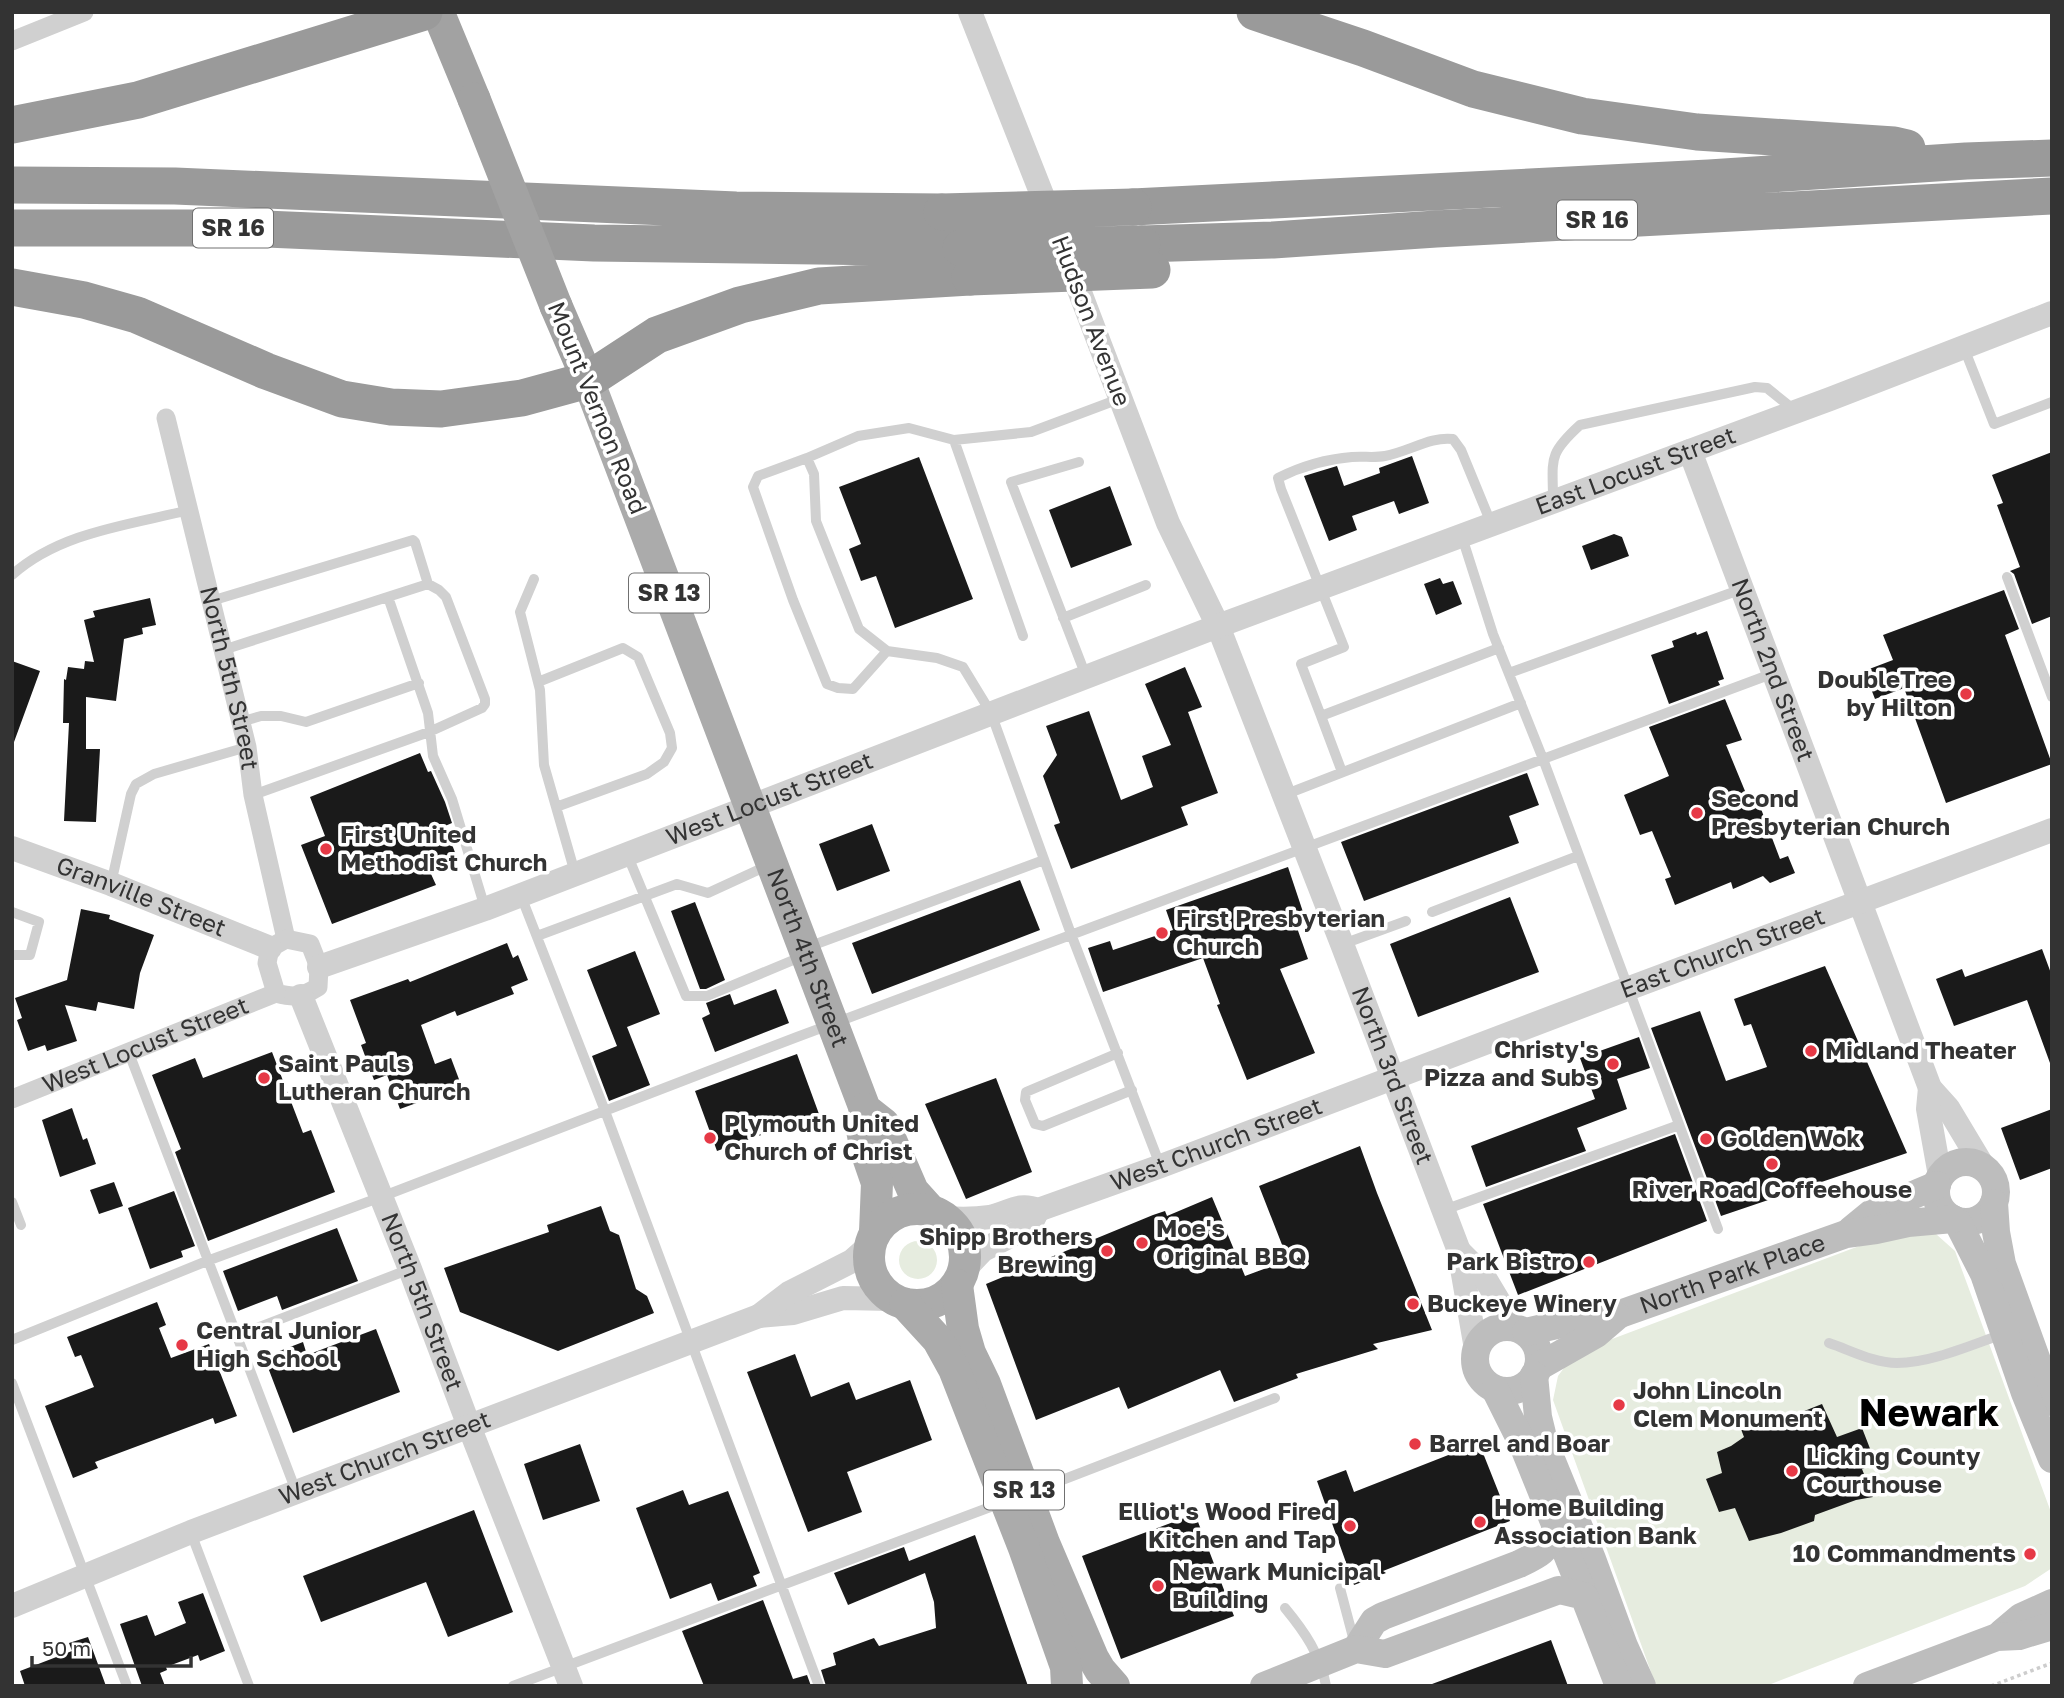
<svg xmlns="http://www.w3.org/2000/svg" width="2064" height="1698" font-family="'Golos Text',sans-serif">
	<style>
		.green { fill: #e6ecdf }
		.building { fill: #1a1a1a }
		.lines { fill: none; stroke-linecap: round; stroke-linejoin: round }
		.path { stroke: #cdcdcd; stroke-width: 3.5; stroke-dasharray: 3.5 3.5; stroke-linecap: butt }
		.service { stroke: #d0d0d0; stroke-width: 10 }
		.minor { stroke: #d0d0d0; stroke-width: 19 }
		.tertiary { stroke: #d0d0d0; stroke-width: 24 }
		.secondary { stroke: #bdbdbd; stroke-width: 28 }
		.primary { stroke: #ababab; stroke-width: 32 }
		.trunk { stroke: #a2a2a2; stroke-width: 33 }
		.motorway { stroke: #9a9a9a; stroke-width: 37 }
		.trunk-bridge { stroke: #a2a2a2; stroke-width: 33 }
		.motorway-bridge { stroke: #9a9a9a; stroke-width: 37 }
		.poi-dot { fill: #e63946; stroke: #fff; stroke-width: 2.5 }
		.labels { text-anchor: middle; stroke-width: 7; stroke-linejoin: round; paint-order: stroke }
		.shield { fill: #fff; stroke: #707070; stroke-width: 2 }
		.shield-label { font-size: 23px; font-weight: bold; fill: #333 }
		.street-label { font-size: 24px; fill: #333; stroke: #fff }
		.poi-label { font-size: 24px; font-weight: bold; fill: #333; stroke: #fff; text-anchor: start }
		.town-label { font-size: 38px; font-weight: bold; fill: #000; stroke: #fff }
	</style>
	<rect width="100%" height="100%" fill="#fff"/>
	<path class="green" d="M 1899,1231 L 1936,1234 L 1955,1251 L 2052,1515 L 2052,1568 L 2025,1586 L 1766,1686 L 1659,1686 L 1655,1683 L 1553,1400 L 1558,1376 L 1575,1353 Z
		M899 1260a19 19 0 1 1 38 0a19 19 0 1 1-38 0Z"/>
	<path class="building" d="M 2052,452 L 2052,616 L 2032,624 L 2014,574 L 2010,571 L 2020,567 L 1997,505 L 2003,503 L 1992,475 Z
		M 1412,456 L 1429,503 L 1399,514 L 1394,501 L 1352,516 L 1357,530 L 1329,541 L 1304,476 L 1337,466 L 1344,486 L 1380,473 L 1379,468 Z
		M 919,457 L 973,599 L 895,628 L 876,576 L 861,581 L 849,549 L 861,544 L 839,487 Z
		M 1110,486 L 1132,545 L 1071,568 L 1049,510 Z
		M 1614,534 L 1622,537 L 1629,556 L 1591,570 L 1582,546 Z
		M 1440,578 L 1443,584 L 1453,581 L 1462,604 L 1436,615 L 1424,584 Z
		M 2004,590 L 2019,629 L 2005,635 L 2052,764 L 1946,803 L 1904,688 L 1875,699 L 1864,671 L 1893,660 L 1883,635 Z
		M 150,598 L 156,625 L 142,628 L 143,634 L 124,639 L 116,701 L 86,697 L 86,749 L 100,749 L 96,822 L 64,821 L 69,723 L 63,723 L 64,679 L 66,680 L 68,667 L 84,669 L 85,661 L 94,662 L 84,620 L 95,617 L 93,611 Z
		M 1707,631 L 1724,679 L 1718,681 L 1720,685 L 1669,704 L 1651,655 L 1674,647 L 1672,641 L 1696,632 L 1697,635 Z
		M 12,661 L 40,671 L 14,742 L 12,741 Z
		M 1185,667 L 1202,707 L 1188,712 L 1218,793 L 1181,807 L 1188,825 L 1071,869 L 1054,825 L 1060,823 L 1043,776 L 1057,755 L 1046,726 L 1089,711 L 1121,800 L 1153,787 L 1142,756 L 1171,745 L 1145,684 Z
		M 1725,699 L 1742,740 L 1726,745 L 1745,791 L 1755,793 L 1780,859 L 1788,856 L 1795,873 L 1770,883 L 1763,876 L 1733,889 L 1731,882 L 1675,905 L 1665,879 L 1671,877 L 1652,831 L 1640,835 L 1624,795 L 1669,776 L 1649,727 Z
		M 420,753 L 428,772 L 431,771 L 445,802 L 452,823 L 445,826 L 459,863 L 431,874 L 436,885 L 332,924 L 301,845 L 325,836 L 310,797 Z
		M 1527,773 L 1539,805 L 1509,816 L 1519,843 L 1364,901 L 1341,842 Z
		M 872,824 L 890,871 L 837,891 L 819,844 Z
		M 1288,867 L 1306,921 L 1296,925 L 1308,959 L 1280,969 L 1315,1053 L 1247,1080 L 1217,1005 L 1220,1004 L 1203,958 L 1103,992 L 1088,948 L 1110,941 L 1113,950 L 1173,930 L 1166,910 Z
		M 1020,880 L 1040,930 L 872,994 L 852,943 Z
		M 1510,897 L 1539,972 L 1418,1017 L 1390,944 Z
		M 695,902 L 725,980 L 706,989 L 700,989 L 671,911 Z
		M 81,909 L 110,915 L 109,919 L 154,935 L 140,973 L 134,1009 L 98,1002 L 96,1011 L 65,1005 L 77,1041 L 47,1051 L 45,1045 L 28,1051 L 17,1020 L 22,1018 L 15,998 L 67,980 Z
		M 507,943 L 513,958 L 518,955 L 528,980 L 511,987 L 514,994 L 457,1016 L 455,1011 L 421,1025 L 435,1064 L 451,1058 L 460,1082 L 431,1092 L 433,1097 L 400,1109 L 387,1075 L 374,1080 L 361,1045 L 366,1043 L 350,1000 L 408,979 L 410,982 Z
		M 2042,949 L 2052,976 L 2052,1063 L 2050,1063 L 2027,1000 L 1954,1026 L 1936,979 L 1962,969 L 1965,977 Z
		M 635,951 L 660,1014 L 627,1027 L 650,1085 L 609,1101 L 592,1056 L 617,1046 L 587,970 Z
		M 1825,966 L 1907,1153 L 1721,1216 L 1651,1028 L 1700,1011 L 1726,1081 L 1767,1067 L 1751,1024 L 1744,1026 L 1734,999 Z
		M 776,989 L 789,1023 L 715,1052 L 702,1018 L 710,1014 L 706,1003 L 730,994 L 734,1005 Z
		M 1639,1037 L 1650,1068 L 1617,1079 L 1627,1109 L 1577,1128 L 1586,1151 L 1486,1187 L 1471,1146 L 1595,1099 L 1580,1058 Z
		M 272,1052 L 303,1133 L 311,1130 L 335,1192 L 208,1241 L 175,1152 L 181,1149 L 152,1075 L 195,1058 L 203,1078 Z
		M 797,1054 L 819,1114 L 717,1151 L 695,1091 Z
		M 996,1078 L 1032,1172 L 966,1199 L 925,1104 Z
		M 72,1108 L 83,1140 L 87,1138 L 96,1164 L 60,1177 L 42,1120 Z
		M 2052,1109 L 2052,1168 L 2020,1180 L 2001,1128 Z
		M 1675,1134 L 1707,1221 L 1518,1295 L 1483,1204 Z
		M 1360,1146 L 1377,1193 L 1432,1330 L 1373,1344 L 1378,1349 L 1296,1374 L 1298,1378 L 1234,1402 L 1220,1370 L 1128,1409 L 1119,1387 L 1036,1420 L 986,1284 L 1153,1215 L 1165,1211 L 1167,1216 L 1212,1197 L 1245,1276 L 1288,1260 L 1259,1186 Z
		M 114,1182 L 123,1206 L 99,1214 L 90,1190 Z
		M 174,1191 L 195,1246 L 181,1251 L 183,1257 L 150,1269 L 128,1208 Z
		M 601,1206 L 610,1231 L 619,1235 L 636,1289 L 647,1296 L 654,1313 L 558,1351 L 460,1312 L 444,1268 L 549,1232 L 547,1225 Z
		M 337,1228 L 358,1281 L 282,1310 L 277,1296 L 238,1311 L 223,1271 Z
		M 157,1302 L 166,1325 L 159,1328 L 171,1358 L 209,1344 L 237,1416 L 215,1424 L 213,1418 L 95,1462 L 98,1468 L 73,1478 L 45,1406 L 94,1387 L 81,1355 L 75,1357 L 67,1337 Z
		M 376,1329 L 400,1392 L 293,1433 L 264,1357 L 303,1342 L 307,1355 Z
		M 795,1354 L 811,1397 L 849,1382 L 856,1400 L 910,1380 L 932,1440 L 847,1472 L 862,1512 L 808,1532 L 747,1372 Z
		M 1822,1404 L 1837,1437 L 1862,1428 L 1876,1464 L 1862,1469 L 1873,1497 L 1856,1500 L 1815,1515 L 1814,1521 L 1781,1533 L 1749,1541 L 1735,1508 L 1719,1512 L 1706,1479 L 1722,1473 L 1717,1452 L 1731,1446 L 1744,1437 L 1739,1424 L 1773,1413 L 1779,1421 Z
		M 1479,1443 L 1510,1521 L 1383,1571 L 1386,1573 L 1354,1585 L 1317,1481 L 1346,1470 L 1354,1492 Z
		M 580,1444 L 600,1501 L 543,1520 L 524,1464 Z
		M 683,1490 L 689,1505 L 728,1491 L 760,1573 L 753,1576 L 757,1586 L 718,1601 L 711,1583 L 670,1599 L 636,1508 Z
		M 474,1510 L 513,1612 L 448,1637 L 426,1582 L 321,1622 L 303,1576 Z
		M 1195,1514 L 1234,1616 L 1121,1659 L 1082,1556 Z
		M 975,1535 L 1028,1686 L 826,1686 L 821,1670 L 836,1665 L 833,1653 L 874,1638 L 879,1646 L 936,1628 L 934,1602 L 925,1573 L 848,1605 L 834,1573 L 904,1547 L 909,1561 Z
		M 203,1593 L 225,1651 L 200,1661 L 198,1655 L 166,1667 L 167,1670 L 160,1673 L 165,1686 L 142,1686 L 120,1624 L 147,1615 L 155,1636 L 186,1623 L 178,1602 Z
		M 763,1600 L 793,1679 L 807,1675 L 811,1686 L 704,1686 L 682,1631 Z
		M 88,1637 L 106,1686 L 25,1686 L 20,1671 L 72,1651 L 69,1643 Z
		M 1551,1640 L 1568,1686 L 1432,1686 L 1432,1684 Z"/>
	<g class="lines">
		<path class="path" d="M 1991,1686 L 2052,1663"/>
		<path class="service" d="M 1964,348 L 1994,424 L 2052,402
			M 954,440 L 1031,432 L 1119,399
			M 807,458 L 858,436 L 909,428 L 954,440 L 1023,636
			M 1079,462 L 1011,482 L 1086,676
			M 1553,501 C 1553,459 1547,455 1580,425 L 1755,387 L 1767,388 L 1793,409
			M 1491,523 L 1461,450 L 1453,439 C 1431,436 1408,452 1385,456 C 1374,458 1363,456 1352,457 C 1325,459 1302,466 1278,478 L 1281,489 L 1344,647 L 1301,664 L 1321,716 L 1499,648
			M 1462,537 L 1493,634 L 1543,759 L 1718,1229
			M 12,575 C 60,532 129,525 189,510
			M 2007,577 L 2052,697
			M 534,579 L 520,612 L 540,690 L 544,765 L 575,873
			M 388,597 L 428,713 L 433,756 L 452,799 L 485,908
			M 211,601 L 413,540 L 415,542 L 428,584
			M 1063,618 L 1146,585
			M 223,650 L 428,584 L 439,590 L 446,597 L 485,699 L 485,704 L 482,708 L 429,732 L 253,795
			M 887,651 L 853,689 L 838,688 L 827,684 L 793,600 L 753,487 L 758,476 L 807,458 L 814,474 L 816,521 L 859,629 L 887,651 L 937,658 L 963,667 L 991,713 L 1071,934 L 1160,1165
			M 1509,673 L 1742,589
			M 538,682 L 623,648 L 638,657 L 670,733 L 672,748 L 664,762 L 647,774 L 556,807
			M 1321,716 L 1342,772
			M 240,722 L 261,716 L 281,716 L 306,722 L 419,683
			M 1284,795 L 1521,703
			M 627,854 L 686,996 L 707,996 L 803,956
			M 111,884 L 131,794 L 136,784 L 154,774 L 247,747
			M 521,896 L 605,1111 L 819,1686
			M 12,912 L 39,922 L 30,955 L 12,955
			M 1432,912 L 1578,856
			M 537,936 L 677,884 L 708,893 L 769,865
			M 1343,944 L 1406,921
			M 808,947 L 1044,860
			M 129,1053 L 296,1491
			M 1118,1053 L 1026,1092 L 1025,1100 L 1035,1124 L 1043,1126 L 1132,1090
			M 12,1202 L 21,1225
			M 1444,1210 L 1679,1125
			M 236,1336 L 410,1269
			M 12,1340 L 207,1261 L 381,1197 L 797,1037 L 1774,673
			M 1829,1343 C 1850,1350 1874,1363 1897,1363 C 1931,1363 1971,1345 2003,1334
			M 12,1383 L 127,1686
			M 1031,1492 L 1275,1398
			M 191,1533 L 249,1686
			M 1340,1588 L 1354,1641
			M 1285,1608 C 1304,1631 1321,1655 1326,1686
			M 513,1686 L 1001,1503"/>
		<g class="minor">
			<path d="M 12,41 L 84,12"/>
			<path id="s1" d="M 166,418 L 247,747 L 253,795 L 286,939"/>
			<path d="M 286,939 L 310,944 L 319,967 L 318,987 C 302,997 295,998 276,993 L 267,963 L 270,948 Z"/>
			<path id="s2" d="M 12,1099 L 276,993"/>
		</g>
		<g class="tertiary">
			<path d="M 970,12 L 1052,220"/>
			<path id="s3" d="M 1068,261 L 1168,523 L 1218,626 L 1342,944 L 1459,1251 L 1476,1349"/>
			<path id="s4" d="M 1690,451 L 1930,1088 L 1948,1108 L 1984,1168"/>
			<path id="s5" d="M 12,848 L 111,884 L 270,948"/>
			<path id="s6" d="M 319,967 L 485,909 L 1218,626 L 1830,399 L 2052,313"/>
			<path id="s7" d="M 301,996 L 410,1269 L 469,1426 L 571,1686"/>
			<path d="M 1930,1088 L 1928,1109 L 1940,1176"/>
			<path id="s8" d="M 945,1218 C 960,1219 975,1219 990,1217 C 1009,1213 1018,1202 1038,1210 L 1161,1166 L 1627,989 L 2052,830"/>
			<path d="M 1459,1251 L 1483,1275 L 1514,1327"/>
			<path d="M 963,1271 L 983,1250 L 1030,1226 L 1038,1210"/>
			<path d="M 759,1316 L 793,1313 L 843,1298 L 892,1299"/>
			<path id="s9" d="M 12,1606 L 191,1532 L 759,1316 L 789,1293 L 852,1261 L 870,1245"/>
		</g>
		<g class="secondary">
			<circle cx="1966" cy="1192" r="30"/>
			<path d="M 1994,1203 L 1996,1232 L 2002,1264 L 2052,1402"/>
			<path d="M 1957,1221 L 1984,1274 L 2025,1393 L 2052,1459"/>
			<path d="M 1851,1230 L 1873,1212 L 1937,1185"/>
			<circle cx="1507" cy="1359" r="32"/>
			<path id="s10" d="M 1526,1332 L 1587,1318 L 1620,1314 L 1846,1234 L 1876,1230 L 1908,1223 L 1953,1219"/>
			<path d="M 1538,1367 L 1596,1334 L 1617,1316"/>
			<path d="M 1534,1375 L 1538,1417 L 1544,1442 L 1592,1559 L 1624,1646 L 1642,1686"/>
			<path d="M 1495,1389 L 1523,1445 L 1584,1596"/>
			<path d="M 2002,1633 L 2021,1617 L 2052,1603"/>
			<path d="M 1356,1649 L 1374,1621 L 1383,1616 L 1519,1564 C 1540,1554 1545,1552 1556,1530"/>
			<path d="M 1264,1686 L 1356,1649 L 1385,1654 L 1559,1590 L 1584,1596 L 1619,1686"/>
			<path d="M 1867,1686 L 1997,1637 L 2019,1636 L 2052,1626"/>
		</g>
		<g class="primary">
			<path id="s11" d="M 588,380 L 865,1109 L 884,1124 L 913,1191 L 931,1211"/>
			<path d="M 865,1109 L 862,1130 L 866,1151 L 877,1183 L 875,1232"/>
			<circle cx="917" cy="1257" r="48"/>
			<path d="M 957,1285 L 963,1329 L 970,1353 L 985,1384 L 1044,1543 L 1093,1658 L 1100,1670 L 1114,1686"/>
			<path d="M 905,1304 L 938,1340 L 954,1369 L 1024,1548 L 1066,1667 L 1067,1686"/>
		</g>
		<path class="trunk" d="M 438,12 L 474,99
			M 556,306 L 588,380"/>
		<path class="motorway" d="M 1255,12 L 1363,48 L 1473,89 L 1582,116 L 1697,132 L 1894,145 L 1907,148
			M 12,125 L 138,100 L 424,12
			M 12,185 L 175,186 L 736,210 L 942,212
			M 1133,207 L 1709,178 L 1966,161 L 2052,158
			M 12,228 L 243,228 L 594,243 L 961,248
			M 1142,244 L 1273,240 L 1436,229 L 2052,196
			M 12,287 L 84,300 L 137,315 L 266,371 L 342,399 L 391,407 L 441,409 L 522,398 L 588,380 L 657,335 L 740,305 L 819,286 L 970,277"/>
		<path class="trunk-bridge" d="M 474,99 L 556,306"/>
		<path class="motorway-bridge" d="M 942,212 L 1133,207
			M 961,248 L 1142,244
			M 970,277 L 1152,270"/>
	</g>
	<g class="poi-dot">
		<circle cx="1966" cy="694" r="7"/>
		<circle cx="1697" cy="813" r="7"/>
		<circle cx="326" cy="849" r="7"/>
		<circle cx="1162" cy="933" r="7"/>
		<circle cx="1811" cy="1051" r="7"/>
		<circle cx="1613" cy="1064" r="7"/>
		<circle cx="264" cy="1078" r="7"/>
		<circle cx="710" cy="1138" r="7"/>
		<circle cx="1706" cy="1139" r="7"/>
		<circle cx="1772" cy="1164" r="7"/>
		<circle cx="1142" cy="1243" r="7"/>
		<circle cx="1107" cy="1251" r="7"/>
		<circle cx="1589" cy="1262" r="7"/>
		<circle cx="1413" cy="1304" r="7"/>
		<circle cx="182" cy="1345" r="7"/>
		<circle cx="1619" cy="1405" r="7"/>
		<circle cx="1415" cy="1444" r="7"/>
		<circle cx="1792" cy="1471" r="7"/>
		<circle cx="1480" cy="1522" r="7"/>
		<circle cx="1350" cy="1526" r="7"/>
		<circle cx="2030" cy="1554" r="7"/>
		<circle cx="1158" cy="1586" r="7"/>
	</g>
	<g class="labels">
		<g class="shield">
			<rect x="1557" y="200.5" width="80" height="39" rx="5"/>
			<rect x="193" y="208.5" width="80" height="39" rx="5"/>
			<rect x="629" y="573.5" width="80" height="39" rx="5"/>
			<rect x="984" y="1470.5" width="80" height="39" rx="5"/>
		</g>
		<g class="shield-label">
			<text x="1597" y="228">SR 16</text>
			<text x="233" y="236">SR 16</text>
			<text x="669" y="601">SR 13</text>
			<text x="1024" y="1498">SR 13</text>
		</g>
		<g class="street-label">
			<text transform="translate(1091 321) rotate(69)" y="8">Hudson Avenue</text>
			<text transform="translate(597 408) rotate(68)" y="8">Mount Vernon Road</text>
			<text dy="8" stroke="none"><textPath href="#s6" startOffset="1407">East Locust Street</textPath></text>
			<text dy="8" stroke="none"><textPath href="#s4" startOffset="234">North 2nd Street</textPath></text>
			<text dy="8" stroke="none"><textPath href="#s1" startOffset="268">North 5th Street</textPath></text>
			<text dy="8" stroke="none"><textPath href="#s6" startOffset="481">West Locust Street</textPath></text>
			<text dy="8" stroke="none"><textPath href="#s5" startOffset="138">Granville Street</textPath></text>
			<text dy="8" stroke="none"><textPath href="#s8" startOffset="826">East Church Street</textPath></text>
			<text dy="8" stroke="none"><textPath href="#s11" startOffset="618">North 4th Street</textPath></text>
			<text dy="8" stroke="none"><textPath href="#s2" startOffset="144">West Locust Street</textPath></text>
			<text dy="8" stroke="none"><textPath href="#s3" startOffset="877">North 3rd Street</textPath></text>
			<text dy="8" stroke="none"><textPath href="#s8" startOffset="285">West Church Street</textPath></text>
			<text dy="8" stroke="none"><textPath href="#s10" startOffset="215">North Park Place</textPath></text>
			<text dy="8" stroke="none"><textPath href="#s7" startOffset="329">North 5th Street</textPath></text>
			<text dy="8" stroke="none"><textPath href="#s9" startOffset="401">West Church Street</textPath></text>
		</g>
		<g class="poi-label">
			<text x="1952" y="688" text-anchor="end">DoubleTree<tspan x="1952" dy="28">by Hilton</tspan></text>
			<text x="1711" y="807">Second<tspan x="1711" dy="28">Presbyterian Church</tspan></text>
			<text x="340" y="843">First United<tspan x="340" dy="28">Methodist Church</tspan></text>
			<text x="1176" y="927">First Presbyterian<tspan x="1176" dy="28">Church</tspan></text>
			<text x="1599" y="1058" text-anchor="end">Christy's<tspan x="1599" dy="28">Pizza and Subs</tspan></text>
			<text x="1825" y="1059">Midland Theater</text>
			<text x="278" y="1072">Saint Pauls<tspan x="278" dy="28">Lutheran Church</tspan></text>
			<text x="724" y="1132">Plymouth United<tspan x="724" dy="28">Church of Christ</tspan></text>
			<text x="1720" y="1147">Golden Wok</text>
			<text x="1772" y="1198" text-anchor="middle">River Road Coffeehouse</text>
			<text x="1156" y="1237">Moe's<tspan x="1156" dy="28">Original BBQ</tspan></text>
			<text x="1093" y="1245" text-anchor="end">Shipp Brothers<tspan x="1093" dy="28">Brewing</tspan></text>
			<text x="1575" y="1270" text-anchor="end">Park Bistro</text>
			<text x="1427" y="1312">Buckeye Winery</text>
			<text x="196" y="1339">Central Junior<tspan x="196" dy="28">High School</tspan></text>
			<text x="1633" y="1399">John Lincoln<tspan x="1633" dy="28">Clem Monument</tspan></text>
			<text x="1429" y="1452">Barrel and Boar</text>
			<text x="1806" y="1465">Licking County<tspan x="1806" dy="28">Courthouse</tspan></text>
			<text x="1494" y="1516">Home Building<tspan x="1494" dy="28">Association Bank</tspan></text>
			<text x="1336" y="1520" text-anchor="end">Elliot's Wood Fired<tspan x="1336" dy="28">Kitchen and Tap</tspan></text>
			<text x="2016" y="1562" text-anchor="end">10 Commandments</text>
			<text x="1172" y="1580">Newark Municipal<tspan x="1172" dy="28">Building</tspan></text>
		</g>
		<g class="town-label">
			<text x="1929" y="1426">Newark</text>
		</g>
	</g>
	<rect width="2064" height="1698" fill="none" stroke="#333333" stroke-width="28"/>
	<path d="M32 1656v10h159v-10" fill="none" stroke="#333333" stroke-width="3.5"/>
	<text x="42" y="1656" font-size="21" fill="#333333" stroke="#ffffff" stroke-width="5" paint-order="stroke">50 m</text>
</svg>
